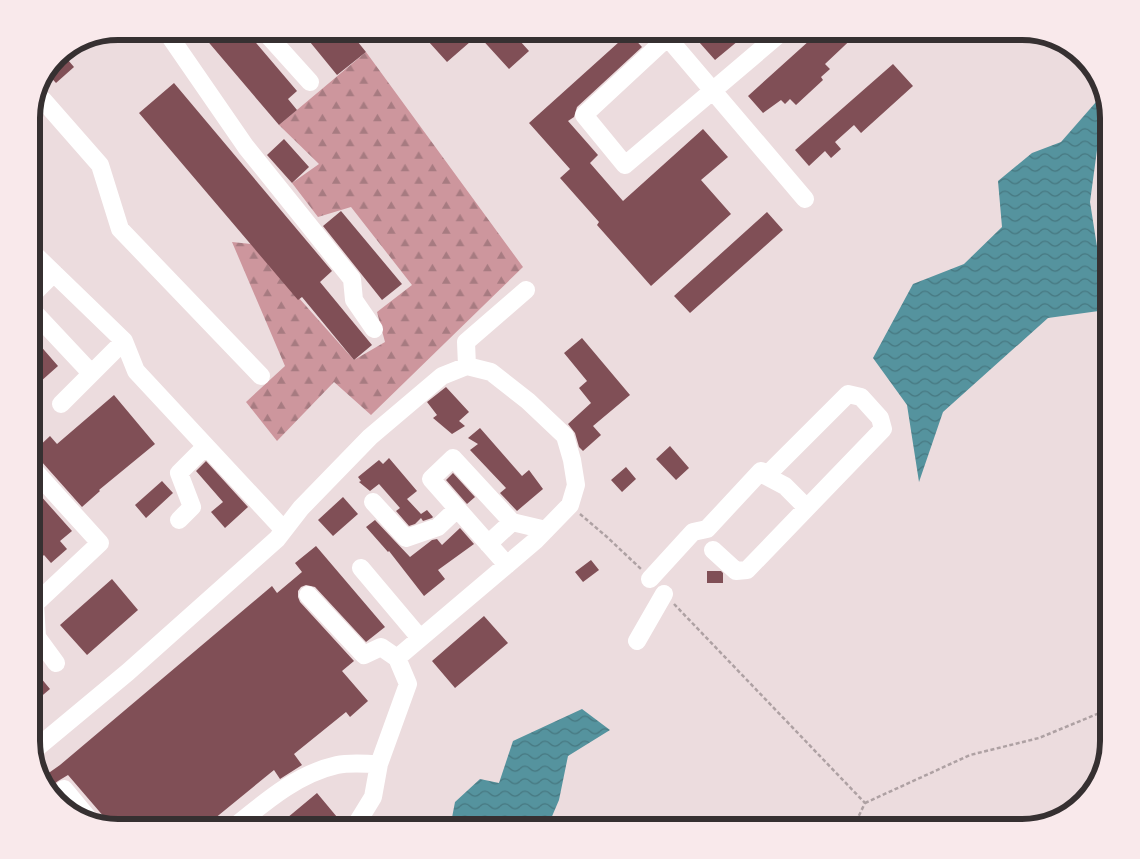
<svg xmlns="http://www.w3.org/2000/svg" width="1140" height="859" font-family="'DejaVu Sans',sans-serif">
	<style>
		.forest { fill: url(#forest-firs) }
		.water { fill: url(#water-waves) }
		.building { fill: #804f56 }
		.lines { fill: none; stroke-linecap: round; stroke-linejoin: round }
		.path { stroke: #aea1a3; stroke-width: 2.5; stroke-dasharray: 4 2.5; stroke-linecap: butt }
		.minor { stroke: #fff; stroke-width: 18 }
		.rim { fill: none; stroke: #363031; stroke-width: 6 }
	</style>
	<defs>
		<pattern id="forest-firs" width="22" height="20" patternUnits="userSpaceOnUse" patternTransform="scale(1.25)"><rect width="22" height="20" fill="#cd969d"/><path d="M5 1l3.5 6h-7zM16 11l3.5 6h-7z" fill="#a77b81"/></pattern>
		<pattern id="water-waves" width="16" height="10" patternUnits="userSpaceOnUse" patternTransform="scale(1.25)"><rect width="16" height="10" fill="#55939e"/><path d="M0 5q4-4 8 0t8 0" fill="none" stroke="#477881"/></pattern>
	</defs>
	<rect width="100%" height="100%" fill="#ecdcde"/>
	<path class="forest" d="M 366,52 L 523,267 L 371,415 L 334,382 L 277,441 L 246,402 L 285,366 L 232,242 L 251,244 L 354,360 L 385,342 L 377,312 L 412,285 L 351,207 L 318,217 L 292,183 L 319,164 L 279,125 Z"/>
	<path class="water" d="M 1103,94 L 1109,118 L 1109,144 L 1097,150 L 1090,202 L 1098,253 L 1109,265 L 1109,298 L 1106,310 L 1048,318 L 943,412 L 919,482 L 907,405 L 873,358 L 913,284 L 964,264 L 1002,227 L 998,181 L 1032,153 L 1061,142 Z
		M 582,709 L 610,730 L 568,756 L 559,800 L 547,828 L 450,828 L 455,802 L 480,779 L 499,783 L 513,741 Z"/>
	<path class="building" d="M 199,31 L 246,31 L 297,91 L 288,99 L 297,110 L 279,125 Z
		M 301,31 L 349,31 L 366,52 L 337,75 Z
		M 419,31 L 511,31 L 529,51 L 509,69 L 478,35 L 447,62 Z
		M 712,31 L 750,31 L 715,60 L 699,42 Z
		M 820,31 L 860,31 L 825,64 L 830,69 L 821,77 L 823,80 L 796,105 L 790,99 L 785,104 L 781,100 L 763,113 L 748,96 Z
		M 629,33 L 642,47 L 577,107 L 574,117 L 568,121 L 598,155 L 590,163 L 623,201 L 703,129 L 728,157 L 701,180 L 731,214 L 651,286 L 597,225 L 599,222 L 560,178 L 570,169 L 529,123 Z
		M 62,53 L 74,67 L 56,83 L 46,72 Z
		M 893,64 L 913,86 L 861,133 L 854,125 L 835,142 L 841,149 L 831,158 L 825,151 L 809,166 L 795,150 Z
		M 174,83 L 332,271 L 320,282 L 372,345 L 354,360 L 302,297 L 298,300 L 139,113 Z
		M 284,139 L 309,167 L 292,183 L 267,155 Z
		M 341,211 L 402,284 L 382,300 L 323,226 Z
		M 767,212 L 783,230 L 690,313 L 674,296 Z
		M 31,335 L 58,366 L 31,390 Z
		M 582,338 L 630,395 L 593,426 L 601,435 L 583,451 L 579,447 L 575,433 L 568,424 L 591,403 L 579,388 L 587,381 L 564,353 Z
		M 446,387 L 469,412 L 459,421 L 465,426 L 452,434 L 433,418 L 437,415 L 427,402 Z
		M 114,395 L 155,444 L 99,490 L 100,491 L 82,507 L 33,452 L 50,436 L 57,444 Z
		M 480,428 L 522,476 L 529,470 L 543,489 L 517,511 L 500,493 L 506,488 L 470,450 L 478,444 L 468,438 Z
		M 670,446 L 689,468 L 676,480 L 656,459 Z
		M 389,458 L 417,491 L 407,499 L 421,514 L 427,510 L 433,517 L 432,518 L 423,521 L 421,518 L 415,524 L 409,526 L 396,511 L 400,508 L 379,484 L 370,491 L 359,482 L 361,481 L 358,477 L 379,460 L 383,464 Z
		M 206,461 L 248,507 L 225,528 L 211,512 L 223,502 L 196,471 Z
		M 626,467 L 636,479 L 622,492 L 611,480 Z
		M 453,473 L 475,497 L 467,504 L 446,480 Z
		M 162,481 L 173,493 L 146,518 L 135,505 Z
		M 31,485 L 72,531 L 60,541 L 67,549 L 51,563 L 44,555 L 31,566 Z
		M 343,497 L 358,514 L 333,536 L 318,520 Z
		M 375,520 L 410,557 L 432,540 L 437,539 L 442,545 L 460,528 L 474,544 L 438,570 L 445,579 L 424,596 L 389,551 L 388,552 L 366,527 Z
		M 316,546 L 385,627 L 366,642 L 315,587 L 306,585 L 301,587 L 298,591 L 298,597 L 300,602 L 354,661 L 342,671 L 368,701 L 350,717 L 346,712 L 294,754 L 302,765 L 280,779 L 274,770 L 203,828 L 118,828 L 111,825 L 68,775 L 58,781 L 50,787 L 43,777 L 60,765 L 272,586 L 277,593 L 302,572 L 295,563 Z
		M 591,560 L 599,570 L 583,582 L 575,572 Z
		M 707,571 L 721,571 L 723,573 L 723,583 L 707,583 Z
		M 112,579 L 138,610 L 87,655 L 60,625 Z
		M 484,616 L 508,643 L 455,688 L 432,661 Z
		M 31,666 L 50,689 L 31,705 Z
		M 317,793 L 342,823 L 337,828 L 275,828 Z"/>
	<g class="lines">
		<path class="path" d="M 580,514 L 607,537 L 641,569
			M 674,604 L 865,803 L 853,828
			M 865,803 L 970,755 L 1039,738 L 1109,709"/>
		<path class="minor" d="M 166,31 L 246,147 L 352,279 L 354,300 L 374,329
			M 264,31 L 310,82
			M 662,31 L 805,199
			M 668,37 L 584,115 L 625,165 L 783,31
			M 32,108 L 43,100 L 100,165 L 120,229 L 261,376
			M 32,252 L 124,341 L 136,371 L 284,530
			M 31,296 L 54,273
			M 31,309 L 91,373
			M 467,366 L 466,342 L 526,290
			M 61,404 L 124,341
			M 31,467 L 100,543 L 35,604
			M 373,502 L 406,538 L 438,527 L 457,509
			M 179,520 L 192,507 L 179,473 L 206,446
			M 488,544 L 512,522
			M 713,550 L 736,571 L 747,570 L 883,429 L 880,418 L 861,397 L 848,394 L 766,476 L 785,486 L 807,508
			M 507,565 L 431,479 L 453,458 L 512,522 L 546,530
			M 361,568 L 420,638
			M 650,579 L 693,532 L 707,529 L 761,471 L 766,476
			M 308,595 L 364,655 L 381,647 L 397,658
			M 31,600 L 35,604 L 37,637 L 56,663
			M 637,641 L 664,594
			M 33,751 L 128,672 L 277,539 L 301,508 L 370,437 L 442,376 L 467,366 L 491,372 L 528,401 L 565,436 L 572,460 L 576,485 L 570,505 L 535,541 L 397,658 L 408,684 L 379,764 L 373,797 L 354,828
			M 64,789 L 88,818
			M 233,828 C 265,802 297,774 337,765 C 350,762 366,764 379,764"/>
	</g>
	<path d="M0 0H1140V859H0ZM118 40H1022A78 78 0 0 1 1100 118V741A78 78 0 0 1 1022 819H118A78 78 0 0 1 40 741V118A78 78 0 0 1 118 40Z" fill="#f9e9eb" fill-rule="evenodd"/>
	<path class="rim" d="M118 40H1022A78 78 0 0 1 1100 118V741A78 78 0 0 1 1022 819H118A78 78 0 0 1 40 741V118A78 78 0 0 1 118 40Z"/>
</svg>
